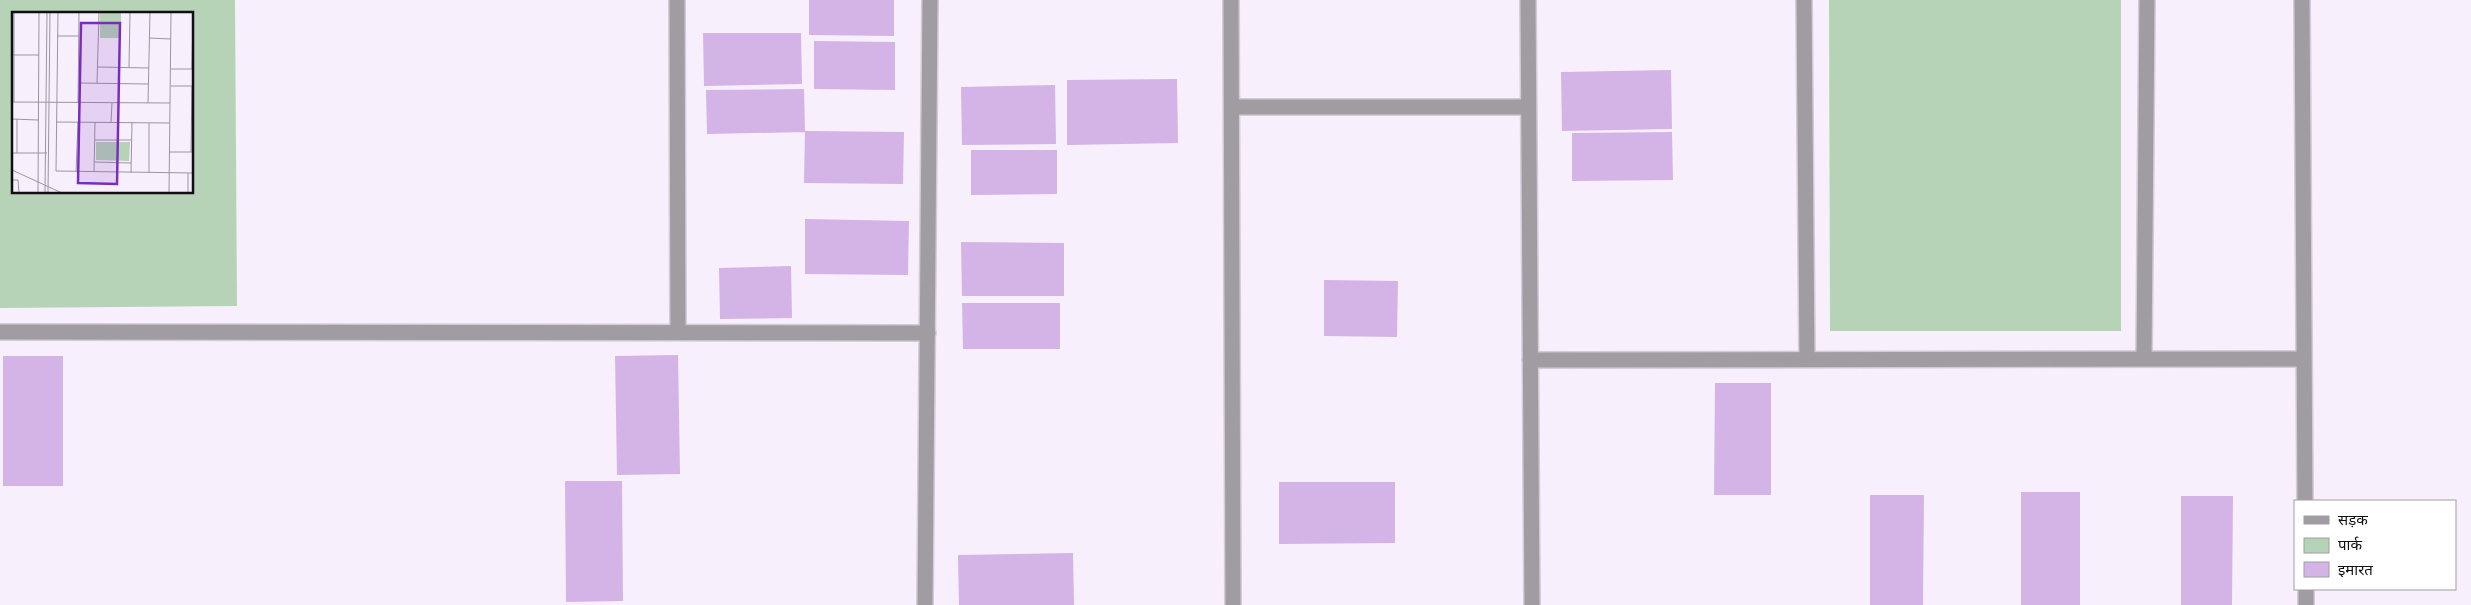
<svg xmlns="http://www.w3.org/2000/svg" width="2471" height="605" font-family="'PT Sans','Noto Sans Devanagari',sans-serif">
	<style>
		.green { fill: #b6d3b7; fill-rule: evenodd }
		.building { fill: #d4b3e7 }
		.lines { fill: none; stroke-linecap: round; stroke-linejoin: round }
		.street-casing { stroke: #d3cbd7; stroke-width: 18 }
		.street { stroke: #a09ca2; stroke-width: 15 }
		.inset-road { fill: none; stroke: #9c959f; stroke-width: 1 }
		.view { fill: #7b2cbf; fill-opacity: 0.15; stroke: #7b2cbf; stroke-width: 2.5 }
		.inset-edge { fill: none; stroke: #110e12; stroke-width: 2.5 }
	</style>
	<rect width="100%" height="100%" fill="#f8effd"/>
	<path class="green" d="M 0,0 L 235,0 L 237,306 L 0,308 ZM 14,14 L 192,14 L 192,192 L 14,192 Z
		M 1829,0 L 2121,0 L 2121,331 L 1830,331 Z"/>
	<path class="building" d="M 809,0 L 894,0 L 894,36 L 809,35 Z
		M 703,33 L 801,33 L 802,84 L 704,86 Z
		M 814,41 L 895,42 L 895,90 L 814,89 Z
		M 1671,70 L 1672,129 L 1562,131 L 1561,72 Z
		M 1177,79 L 1178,143 L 1067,145 L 1067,80 Z
		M 1055,85 L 1056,144 L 962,145 L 961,87 Z
		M 804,89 L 805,132 L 707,134 L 706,90 Z
		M 805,131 L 904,132 L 903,184 L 804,183 Z
		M 1672,132 L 1673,180 L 1572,181 L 1572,133 Z
		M 971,150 L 1057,150 L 1057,194 L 971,195 Z
		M 805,219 L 909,221 L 908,275 L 805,274 Z
		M 961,242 L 1064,243 L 1064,296 L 962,296 Z
		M 791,266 L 792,318 L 720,319 L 719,268 Z
		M 1324,280 L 1398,281 L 1397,337 L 1324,336 Z
		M 962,303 L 1060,303 L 1060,349 L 963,349 Z
		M 678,355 L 680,474 L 617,475 L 615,356 Z
		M 3,356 L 63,356 L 63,486 L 3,486 Z
		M 1715,383 L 1771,383 L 1771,495 L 1714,495 Z
		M 565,481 L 622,481 L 623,601 L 566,602 Z
		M 1279,482 L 1395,482 L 1395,543 L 1279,544 Z
		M 2021,492 L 2080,492 L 2080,605 L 2021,605 Z
		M 1870,495 L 1924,495 L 1923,605 L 1870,605 Z
		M 2181,496 L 2233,496 L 2232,605 L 2181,605 Z
		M 1073,553 L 1074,605 L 959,605 L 958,555 Z"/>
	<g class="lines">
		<g class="street-casing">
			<path id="street" d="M 677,0 L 678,332
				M 1231,0 L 1233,605
				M 1528,0 L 1532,605
				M 1804,0 L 1807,359
				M 2302,0 L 2305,501
				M 1233,107 L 1528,107
				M 0,332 L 928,333
				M 2144,359 L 2147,0
				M 1530,360 L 2304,359
				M 2306,589 L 2306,605
				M 925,605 L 930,0"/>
		</g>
		<use href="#street" class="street"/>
	</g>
	<g transform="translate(12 12)">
		<rect width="181" height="181" fill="#f8effd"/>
		<path d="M 88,0 L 109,0 L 109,26 L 88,26 ZM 84,130 L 118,130 L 117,149 L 84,148 Z" fill="#b6d3b7"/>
		<path class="inset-road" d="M 46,0 L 44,159 L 182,161M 45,24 L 67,24M 137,26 L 159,27M 0,43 L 27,43M 86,55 L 137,56M 117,55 L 118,0M 159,57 L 182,57M 180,57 L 181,0M 67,71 L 136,72M 85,71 L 87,0M 159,74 L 182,74M 0,90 L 158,91M 2,90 L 2,0M 66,91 L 67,0M 136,91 L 138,0M 0,107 L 26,108M 44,110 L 158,111M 99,110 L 100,91M 83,128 L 119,128M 158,140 L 181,140M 179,140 L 180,74M 0,141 L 35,141M 5,141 L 5,107M 82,150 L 119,151M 0,158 L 50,181M 64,160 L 66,110M 82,160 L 83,110M 119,161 L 120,110M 137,161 L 137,111M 0,168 L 6,168 L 7,181M 26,181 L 27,0M 33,181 L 35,0M 36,181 L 38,0M 157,181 L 159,0M 176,181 L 176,161"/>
		<path class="view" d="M 69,11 L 108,11 L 105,172 L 66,171 Z"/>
		<rect width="181" height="181" class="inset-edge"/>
	</g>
	<rect x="2294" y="500" width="162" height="90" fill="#ffffff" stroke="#a09fa0"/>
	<rect x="2304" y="516" width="25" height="8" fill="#a09ca2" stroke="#a09fa0"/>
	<text x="2338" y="525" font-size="15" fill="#110e12">सड़क</text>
	<rect x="2304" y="538" width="25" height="15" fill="#b6d3b7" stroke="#a09fa0"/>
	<text x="2338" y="550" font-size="15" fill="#110e12">पार्क</text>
	<rect x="2304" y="562" width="25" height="15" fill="#d4b3e7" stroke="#a09fa0"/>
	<text x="2338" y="575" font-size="15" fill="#110e12">इमारत</text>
</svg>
